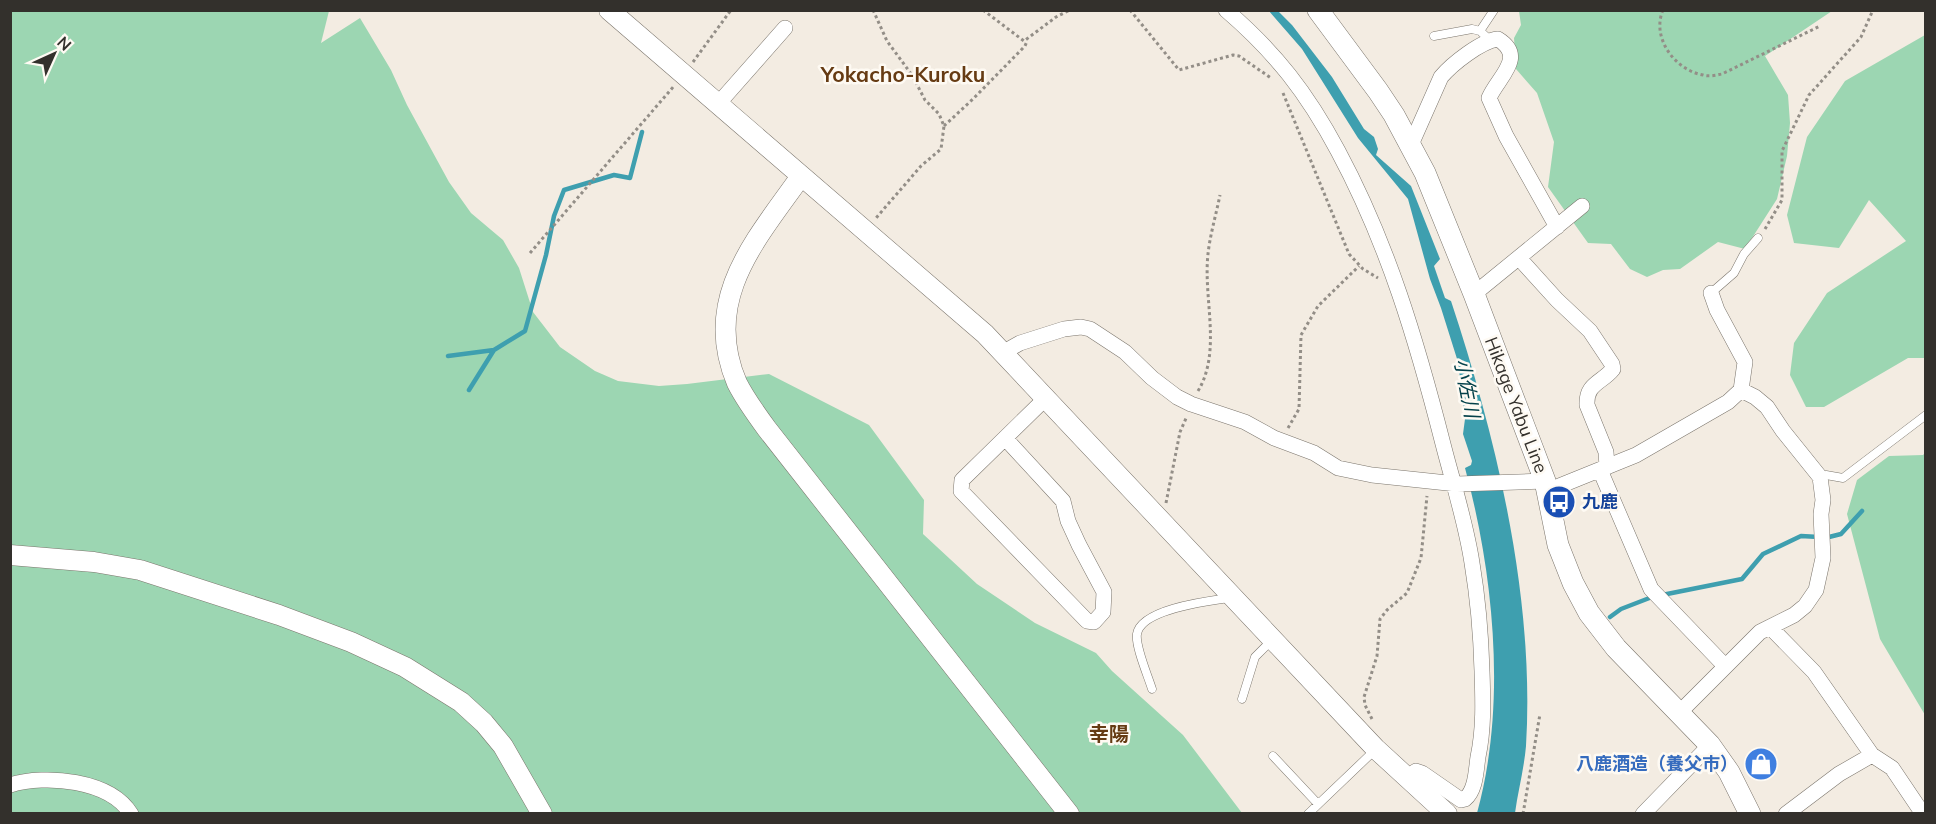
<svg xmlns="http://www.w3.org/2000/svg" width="1936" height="824" font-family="Mulish,'Noto Sans JP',sans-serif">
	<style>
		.green { fill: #9cd6b2 }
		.water { fill: #3e9faf }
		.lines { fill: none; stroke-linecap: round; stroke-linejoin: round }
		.stream { stroke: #3e9faf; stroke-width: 4.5 }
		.service-casing { stroke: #7b756c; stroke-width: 9 }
		.minor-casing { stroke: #7b756c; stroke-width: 16 }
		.tertiary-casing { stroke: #7b756c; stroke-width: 21 }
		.secondary-casing { stroke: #7b756c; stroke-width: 22 }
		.path { stroke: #938e87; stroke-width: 3; stroke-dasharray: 3 3; stroke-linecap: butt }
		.service { stroke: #fff; stroke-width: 8 }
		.minor { stroke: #fff; stroke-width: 15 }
		.tertiary { stroke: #fff; stroke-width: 20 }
		.secondary { stroke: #fff; stroke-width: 21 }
		.labels { text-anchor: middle; stroke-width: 5; stroke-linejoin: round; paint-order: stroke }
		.street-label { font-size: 18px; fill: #33302c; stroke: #fefaf3 }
		.transit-label { font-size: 18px; font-weight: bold; fill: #164399; stroke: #fefaf3; text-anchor: start }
		.shop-label { font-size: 18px; font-weight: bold; fill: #366cbe; stroke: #fefaf3; text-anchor: end }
		.water-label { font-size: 20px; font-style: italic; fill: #04414a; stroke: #fefaf3 }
		.neighbourhood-label { font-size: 20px; font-weight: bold; fill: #663b13; stroke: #fefaf3 }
		.quarter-label { font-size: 21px; font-weight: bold; fill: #663b13; stroke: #fefaf3 }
	</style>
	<rect width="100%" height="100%" fill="#f3ece2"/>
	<path class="green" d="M 10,11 L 329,11 L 321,43 L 360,18 L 391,70 L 407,105 L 449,182 L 471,213 L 503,240 L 519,268 L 533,312 L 560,347 L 595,371 L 618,381 L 659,386 L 687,384 L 769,374 L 869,425 L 924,500 L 923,534 L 977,584 L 1035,623 L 1096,653 L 1112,671 L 1183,735 L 1242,813 L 11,813 Z
		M 1519,11 L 1832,11 L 1765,56 L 1788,95 L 1790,123 L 1787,156 L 1777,199 L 1745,249 L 1718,242 L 1680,269 L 1663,270 L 1647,277 L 1630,269 L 1611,244 L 1588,243 L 1548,187 L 1554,142 L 1537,93 L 1516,69 L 1514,38 L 1521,25 Z
		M 1925,35 L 1925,358 L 1908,358 L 1824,407 L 1806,407 L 1790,375 L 1794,343 L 1827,293 L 1906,241 L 1869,200 L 1839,248 L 1794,243 L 1787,215 L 1807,137 L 1845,81 Z
		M 1925,453 L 1925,715 L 1880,639 L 1847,514 L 1857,480 L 1889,456 L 1923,455 Z"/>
	<path class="water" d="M 1269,11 L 1278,11 L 1292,25 L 1332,77 L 1364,129 L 1374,137 L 1378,149 L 1376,155 L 1411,186 L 1440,259 L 1434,266 L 1445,298 L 1451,301 C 1497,440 1535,599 1526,746 C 1524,769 1518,791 1515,813 L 1477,813 C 1507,705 1494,575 1465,468 L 1471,465 L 1472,461 L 1463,434 L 1465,419 L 1458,362 L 1441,308 L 1430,279 L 1408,199 L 1358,138 L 1302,49 Z"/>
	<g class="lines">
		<path class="stream" d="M 448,356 L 494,350
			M 469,390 L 494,350 L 525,331 L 546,255 L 554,216 L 564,190 L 614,175 L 630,178 L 642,132
			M 1829,537 L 1841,534 L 1862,511
			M 1662,595 L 1742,579 L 1763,554 L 1801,536 L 1819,537
			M 1610,617 L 1621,609 L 1652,597"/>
		<g class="service-casing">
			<path id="service" d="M 1480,31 L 1494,10
				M 1434,36 L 1472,29 L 1480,31 L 1490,40
				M 1711,293 L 1734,273 L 1744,254 L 1758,238
				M 1820,477 L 1826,475 L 1843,478 L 1926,415
				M 1152,689 C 1148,676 1135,646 1137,634 C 1141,609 1208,601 1229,598
				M 1242,699 L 1255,657 L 1272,640
				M 1273,756 L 1318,804
				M 1308,814 L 1375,750"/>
		</g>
		<g class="minor-casing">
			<path id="minor" d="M 1226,10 C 1276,53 1307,93 1338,151 C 1388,244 1417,342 1443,444 C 1453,483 1466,523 1472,563 C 1478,599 1481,635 1482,671 C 1483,700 1484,729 1478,757 C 1476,770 1476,790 1465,799 L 1461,800 L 1422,773 L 1416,771 L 1408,778
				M 718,104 L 785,28
				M 1410,147 L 1441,77 C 1452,64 1481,41 1498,39 C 1527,57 1498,77 1489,98 L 1506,136 L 1557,227
				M 1519,258 L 1557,300 L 1590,331 L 1612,364 L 1613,369 C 1602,383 1586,383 1587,405 L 1606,452 L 1607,467
				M 1474,294 L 1582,206
				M 1004,352 L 1020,343 L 1064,329 L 1081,327 L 1090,329 L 1125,352 L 1152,378 L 1177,397 L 1191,404 L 1245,422 L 1274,438 L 1314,453 L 1338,468 L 1372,475 L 1457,484 L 1545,481
				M 1005,438 L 1063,501 L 1068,521 L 1079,545 L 1104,592 L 1103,612 L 1094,622 L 1087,621 L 961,491 L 962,480 L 1047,397
				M 1600,470 L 1651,589 L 1725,666
				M 1547,491 L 1636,455 L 1728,402 L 1741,390 L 1745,362 L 1717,310 L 1711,293
				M 1771,628 L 1814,672 L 1872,755 L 1839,774 L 1786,814
				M 1680,712 L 1760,632 L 1794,615 L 1805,606 L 1816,590 L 1823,558 L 1821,514 L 1823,500 L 1820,477 L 1783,431 L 1767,407 L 1755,397 L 1741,390
				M 1872,755 L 1892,768 L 1923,814
				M 10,785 C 46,774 110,780 131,814
				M 1643,814 L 1710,745"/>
		</g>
		<g class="tertiary-casing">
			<path id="tertiary" d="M 609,10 L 985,334 L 1376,749 L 1447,814
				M 801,176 C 756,240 701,299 737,383 C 745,399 756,414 767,429 L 1069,814
				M 10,555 L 94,562 L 140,570 L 279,615 L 351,642 L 405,667 L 461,702 L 484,723 L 503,746 L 542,814"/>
		</g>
		<g class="secondary-casing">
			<path id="secondary" d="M 1318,10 L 1378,91 L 1394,115 L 1425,173 L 1474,294 L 1545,481 L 1558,545 L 1573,583 L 1589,613 L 1616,648 L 1710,745 L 1729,772 L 1750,814"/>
		</g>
		<path class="path" d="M 873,10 L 887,41 L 912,75 L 925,100 L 939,114 L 944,126 L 941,149 L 921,166 L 876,218
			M 983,10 L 1024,41 L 1056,17 L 1070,10
			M 1130,10 L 1179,70 L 1233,55 L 1239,56 L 1271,78
			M 1663,10 C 1651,38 1675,70 1703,75 C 1709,77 1716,75 1722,74 L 1820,26
			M 693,62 L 731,10
			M 1283,93 L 1349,254 L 1363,269 L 1378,278
			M 944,126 L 973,99 L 1025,46 L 1027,41
			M 1765,229 L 1782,200 L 1782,151 L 1809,95 L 1861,37 L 1873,10
			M 530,253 L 674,86
			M 1198,391 C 1222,351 1203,299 1208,254 C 1210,235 1216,215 1220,195
			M 1288,428 L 1299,409 L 1301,335 L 1318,306 L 1359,266
			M 1166,503 L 1180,432 L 1187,416
			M 1372,719 L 1365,705 L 1364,697 L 1377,656 L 1380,619 L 1387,610 L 1407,593 L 1421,558 L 1427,496
			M 1523,814 L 1540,714"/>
		<use href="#service" class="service"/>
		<use href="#minor" class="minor"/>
		<use href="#tertiary" class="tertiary"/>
		<use href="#secondary" class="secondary"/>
	</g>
	<defs>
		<g id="bus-disc" transform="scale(1.725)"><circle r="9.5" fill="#1a4fb4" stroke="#fefaf3"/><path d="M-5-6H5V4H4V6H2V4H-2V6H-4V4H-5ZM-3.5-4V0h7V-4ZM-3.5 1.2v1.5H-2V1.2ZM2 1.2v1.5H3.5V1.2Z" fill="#fff"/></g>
		<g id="shop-disc" transform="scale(1.725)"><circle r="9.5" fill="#3f7fe0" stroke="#fefaf3"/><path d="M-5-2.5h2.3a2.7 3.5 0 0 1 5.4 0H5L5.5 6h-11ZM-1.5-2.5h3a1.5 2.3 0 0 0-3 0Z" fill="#fff"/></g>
	</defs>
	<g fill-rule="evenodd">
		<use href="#bus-disc" x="1559" y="502"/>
		<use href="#shop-disc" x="1761" y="764"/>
	</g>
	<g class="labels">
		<g class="street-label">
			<text transform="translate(1516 405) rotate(69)" y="6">Hikage Yabu Line</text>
		</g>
		<g class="transit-label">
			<text x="1582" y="508">九鹿</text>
		</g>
		<g class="shop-label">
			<text x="1738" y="770">八鹿酒造（養父市）</text>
		</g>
		<g class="water-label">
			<text transform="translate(1467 388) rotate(79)" y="7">小佐川</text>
		</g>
		<g class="neighbourhood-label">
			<text x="1109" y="741">幸陽</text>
		</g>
		<g class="quarter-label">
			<text x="903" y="82">Yokacho-Kuroku</text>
		</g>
	</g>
	<rect width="1936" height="824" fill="none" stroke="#33302c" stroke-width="24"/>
	<g transform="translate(54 54) rotate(45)" stroke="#fefaf3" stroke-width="4.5" paint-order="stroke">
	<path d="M0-4.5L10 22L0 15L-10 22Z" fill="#33302c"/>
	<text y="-9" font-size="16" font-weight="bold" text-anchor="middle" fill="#33302c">N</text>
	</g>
</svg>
